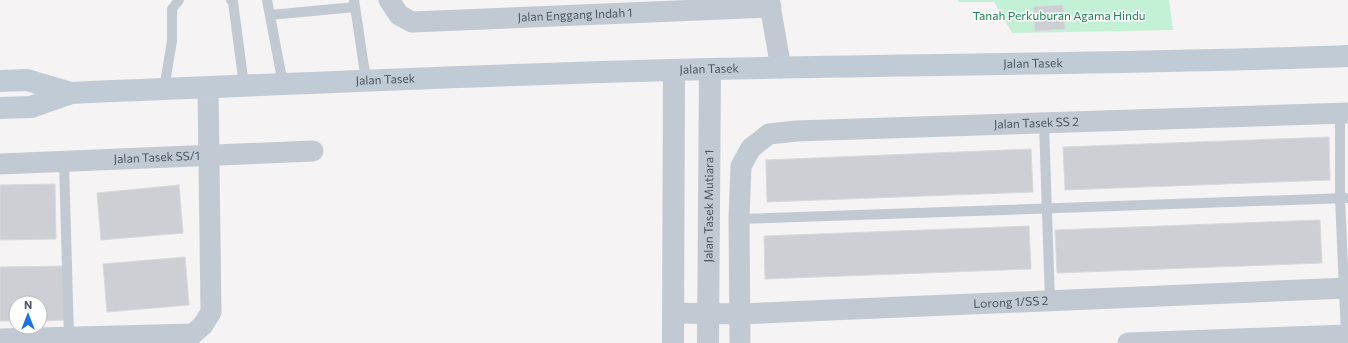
<svg xmlns="http://www.w3.org/2000/svg" width="1348" height="343" font-family="Commissioner,sans-serif">
	<style>
		.green { fill: #c3f1d5 }
		.building { fill: #cdcfd5; stroke: #d7d9de }
		.lines { fill: none; stroke-linecap: round; stroke-linejoin: round }
		.service { stroke: #c1cad2; stroke-width: 10 }
		.minor { stroke: #c1cad2; stroke-width: 21 }
		.tertiary { stroke: #c1cad2; stroke-width: 22 }
		.secondary { stroke: #c1cbd6; stroke-width: 22 }
		.labels { text-anchor: middle; stroke-width: 3; stroke-linejoin: round; paint-order: stroke }
		.street-label { font-size: 12px; fill: #4a5661; stroke: #fff }
		.park-label { font-size: 12px; fill: #17864f; stroke: #fff }
	</style>
	<rect width="100%" height="100%" fill="#f5f3f3"/>
	<path class="green" d="M 958,0 L 1169,0 L 1173,30 L 1012,33 L 994,2 L 958,2 Z"/>
	<path class="building" d="M 1063,5 L 1065,29 L 1035,31 L 1033,7 Z
		M 1329,137 L 1330,180 L 1065,190 L 1063,147 Z
		M 1031,149 L 1033,192 L 767,202 L 766,160 Z
		M 55,184 L 56,239 L 0,240 L 0,185 Z
		M 179,185 L 183,233 L 101,240 L 97,193 Z
		M 1320,220 L 1322,263 L 1057,273 L 1055,230 Z
		M 1029,226 L 1031,269 L 765,279 L 764,236 Z
		M 185,257 L 189,305 L 107,312 L 103,264 Z
		M 64,266 L 65,320 L 40,321 L 40,303 L 16,303 L 16,321 L 0,321 L 0,267 Z"/>
	<g class="lines">
		<path class="service" d="M 231,0 L 233,2 L 244,85
			M 267,0 L 283,84
			M 354,0 L 366,80
			M 270,15 L 355,7
			M 164,89 L 172,41 L 172,9 L 179,0
			M 1340,114 L 1340,198 L 1346,335
			M 1044,124 L 1050,301
			M 64,162 L 69,337
			M 739,219 L 1348,198"/>
		<g class="minor">
			<path id="s1" d="M 389,0 L 399,15 L 412,22 L 771,7"/>
			<path d="M 769,0 L 781,68"/>
			<path id="s2" d="M 0,164 L 313,151"/>
			<path id="s3" d="M 673,313 L 740,314 L 1348,288"/>
			<path d="M 0,339 L 193,334 L 203,325 L 211,312 L 208,87"/>
			<path id="s4" d="M 740,343 L 739,219 L 741,166 L 751,148 L 769,134 L 796,131 L 1348,113"/>
			<path d="M 1128,343 L 1348,335"/>
		</g>
		<g class="tertiary">
			<path d="M 673,343 L 674,70"/>
			<path id="s5" d="M 708,343 L 710,69"/>
		</g>
		<g class="secondary">
			<path d="M 0,81 L 27,80 L 71,93"/>
			<path id="s6" d="M 0,108 L 31,107 L 71,93 C 284,84 498,74 712,69 C 924,64 1136,64 1348,56"/>
		</g>
	</g>
	<g class="labels">
		<g class="street-label">
			<text dy="4" stroke="none"><textPath href="#s1" startOffset="196">Jalan Enggang Indah 1</textPath></text>
			<text dy="4" stroke="none"><textPath href="#s6" startOffset="1036">Jalan Tasek</textPath></text>
			<text dy="4" stroke="none"><textPath href="#s6" startOffset="712">Jalan Tasek</textPath></text>
			<text dy="4" stroke="none"><textPath href="#s6" startOffset="388">Jalan Tasek</textPath></text>
			<text dy="4" stroke="none"><textPath href="#s4" startOffset="488">Jalan Tasek SS 2</textPath></text>
			<text dy="4" stroke="none"><textPath href="#s2" startOffset="157">Jalan Tasek SS/1</textPath></text>
			<text dy="4" stroke="none"><textPath href="#s5" startOffset="137">Jalan Tasek Mutiara 1</textPath></text>
			<text dy="4" stroke="none"><textPath href="#s3" startOffset="338">Lorong 1/SS 2</textPath></text>
		</g>
		<g class="park-label">
			<text x="1059" y="20">Tanah Perkuburan Agama Hindu</text>
		</g>
	</g>
	<g transform="translate(28 315)"><circle r="19" fill="#ffffff" stroke="#b7bbc0"/>
	<path d="M0-3L7 15L0 10L-7 15Z" fill="#1a73e8"/>
	<text y="-6" font-size="11" font-weight="bold" text-anchor="middle" fill="#4a5661">N</text>
	</g>
</svg>
